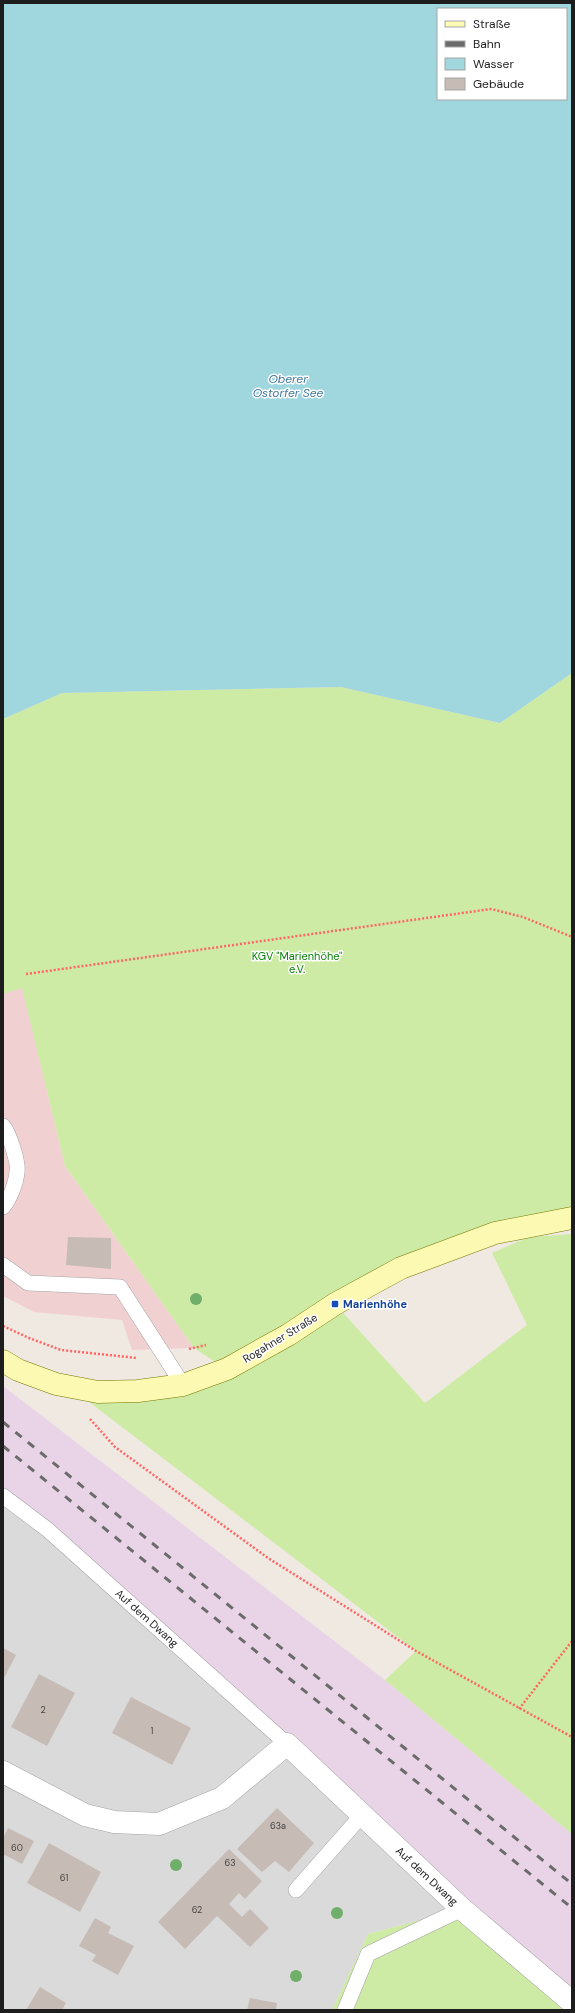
<svg xmlns="http://www.w3.org/2000/svg" width="575" height="2013" font-family="'DM Sans',sans-serif">
	<style>
		.residential { fill: #dbdada }
		.commercial { fill: #f1d0d2 }
		.industrial { fill: #e8d4e6 }
		.grass { fill: #ceeba5 }
		.water { fill: #a0d6de; fill-rule: evenodd }
		.building { fill: #c6bbb5 }
		.lines { fill: none; stroke-linecap: round; stroke-linejoin: round }
		.lane-casing { stroke: #a4a4a4; stroke-width: 16 }
		.street-casing { stroke: #a4a4a4; stroke-width: 23 }
		.secondary-casing { stroke: #757700; stroke-width: 23 }
		.path { stroke: #ff6563; stroke-width: 2.5; stroke-dasharray: 2 2; stroke-linecap: butt }
		.lane { stroke: #fff; stroke-width: 15 }
		.street { stroke: #fff; stroke-width: 22 }
		.secondary { stroke: #fcf9b3; stroke-width: 22 }
		.rail { stroke: #6b6b6b; stroke-width: 3; stroke-dasharray: 8 8; stroke-linecap: butt }
		.tree { fill: #70af6a }
		.transit-dot { fill: #1a4fb4; stroke: #fff; stroke-width: 1.5 }
		.labels { text-anchor: middle; stroke-width: 3; stroke-linejoin: round; paint-order: stroke }
		.number-label { font-size: 9px; fill: #474443 }
		.park-label { font-size: 11px; fill: #087f07; stroke: #fff }
		.transit-label { font-size: 11px; font-weight: bold; fill: #164399; stroke: #fff; text-anchor: start }
		.street-label { font-size: 11px; fill: #1d1d1d; stroke: #fff }
		.water-label { font-size: 12px; font-style: italic; fill: #4178a0; stroke: #fff }
	</style>
	<rect width="100%" height="100%" fill="#efe9e2"/>
	<path class="residential" d="M 3,1496 L 462,1909 L 368,1934 L 332,2010 L 3,2010 Z"/>
	<path class="commercial" d="M 22,987 L 65,1166 L 194,1348 L 132,1350 L 122,1320 L 34,1312 L 3,1296 L 3,994 Z"/>
	<path class="industrial" d="M 3,1386 L 385,1680 L 572,1834 L 572,1992 L 3,1496 Z"/>
	<path class="grass" d="M 572,673 L 572,1218 L 495,1233 L 335,1304 L 425,1403 L 527,1325 L 492,1253 L 529,1237 L 572,1234 L 572,1834 L 385,1680 L 416,1651 L 76,1392 L 226,1369 L 194,1348 L 65,1166 L 22,988 L 3,994 L 3,719 L 62,693 L 341,687 L 500,723 Z
		M 462,1909 L 572,2010 L 332,2010 L 368,1934 Z"/>
	<path class="water" d="M 3,3 L 572,3 L 572,673 L 500,723 L 341,687 L 62,693 L 3,719 ZM 438,9 L 566,9 L 566,99 L 438,99 Z"/>
	<path class="building" d="M 68,1237 L 111,1238 L 111,1269 L 66,1265 Z
		M 3,1648 L 16,1655 L 3,1680 Z
		M 39,1674 L 75,1693 L 47,1746 L 11,1727 Z
		M 131,1697 L 191,1728 L 172,1765 L 112,1733 Z
		M 277,1808 L 314,1843 L 289,1872 L 275,1861 L 262,1872 L 237,1849 Z
		M 8,1828 L 34,1841 L 22,1864 L 3,1854 L 3,1838 Z
		M 49,1843 L 101,1872 L 80,1912 L 27,1883 Z
		M 229,1849 L 262,1881 L 245,1899 L 239,1893 L 229,1904 L 242,1917 L 250,1909 L 269,1928 L 250,1947 L 217,1916 L 185,1949 L 158,1922 Z
		M 95,1918 L 111,1927 L 108,1933 L 134,1946 L 118,1975 L 92,1961 L 96,1955 L 79,1946 Z
		M 40,1987 L 66,2003 L 62,2010 L 26,2010 Z
		M 250,1998 L 277,2003 L 276,2010 L 247,2010 Z"/>
	<g class="lines">
		<g class="lane-casing">
			<path id="lane" d="M 3,1126 C 9,1132 19,1164 17,1172 C 16,1183 10,1199 3,1207
				M 3,1265 L 28,1283 L 120,1287 L 183,1385
				M 3,1496 L 48,1530 L 287,1744
				M 296,1890 L 362,1815
				M 345,2010 L 368,1954 L 462,1909"/>
		</g>
		<g class="street-casing">
			<path id="street" d="M 3,1772 L 85,1815 L 114,1822 L 159,1824 L 222,1798 L 287,1744 L 462,1909 L 572,2002"/>
		</g>
		<g class="secondary-casing">
			<path id="secondary" d="M 3,1361 L 18,1370 L 56,1384 L 98,1392 L 138,1391 L 183,1385 L 227,1369 L 288,1335 L 335,1304 L 401,1268 L 495,1233 L 572,1218"/>
		</g>
		<path class="path" d="M 26,974 L 491,909 L 523,917 L 572,937
			M 3,1326 L 29,1338 L 61,1350 L 137,1358
			M 189,1349 L 206,1345
			M 90,1419 L 115,1447 L 268,1558 L 416,1651 L 572,1737
			M 519,1709 L 572,1641"/>
		<use href="#lane" class="lane"/>
		<use href="#street" class="street"/>
		<use href="#secondary" class="secondary"/>
		<path class="rail" d="M 3,1422 L 572,1884
			M 3,1446 L 572,1908"/>
	</g>
	<g class="tree">
		<circle cx="196" cy="1299" r="6"/>
		<circle cx="176" cy="1865" r="6"/>
		<circle cx="337" cy="1913" r="6"/>
		<circle cx="296" cy="1976" r="6"/>
	</g>
	<rect class="transit-dot" x="331" y="1300" width="8" height="8" rx="2"/>
	<g class="labels">
		<g class="number-label">
			<text x="43" y="1713">2</text>
			<text x="152" y="1734">1</text>
			<text x="278" y="1829">63a</text>
			<text x="17" y="1851">60</text>
			<text x="230" y="1866">63</text>
			<text x="64" y="1881">61</text>
			<text x="197" y="1913">62</text>
		</g>
		<g class="park-label">
			<text x="297" y="960">KGV "Marienhöhe"<tspan x="297" dy="13">e.V.</tspan></text>
		</g>
		<g class="transit-label">
			<text x="343" y="1308">Marienhöhe</text>
		</g>
		<g class="street-label">
			<text transform="translate(280 1338) rotate(-31)" y="4">Rogahner Straße</text>
			<text transform="translate(147 1618) rotate(42)" y="4">Auf dem Dwang</text>
			<text transform="translate(427 1876) rotate(43)" y="4">Auf dem Dwang</text>
		</g>
		<g class="water-label">
			<text x="288" y="383">Oberer<tspan x="288" dy="14">Ostorfer See</tspan></text>
		</g>
	</g>
	<rect width="575" height="2013" fill="none" stroke="#1d1d1d" stroke-width="8"/>
	<rect x="437" y="8" width="130" height="92" fill="#ffffff" stroke="#a5a5a5"/>
	<rect x="445" y="21" width="20" height="6" fill="#fcf9b3" stroke="#a5a5a5"/>
	<text x="473" y="28" font-size="12" fill="#1d1d1d">Straße</text>
	<rect x="445" y="41" width="20" height="6" fill="#6b6b6b" stroke="#a5a5a5"/>
	<text x="473" y="48" font-size="12" fill="#1d1d1d">Bahn</text>
	<rect x="445" y="58" width="20" height="12" fill="#a0d6de" stroke="#a5a5a5"/>
	<text x="473" y="68" font-size="12" fill="#1d1d1d">Wasser</text>
	<rect x="445" y="78" width="20" height="12" fill="#c6bbb5" stroke="#a5a5a5"/>
	<text x="473" y="88" font-size="12" fill="#1d1d1d">Gebäude</text>
</svg>
